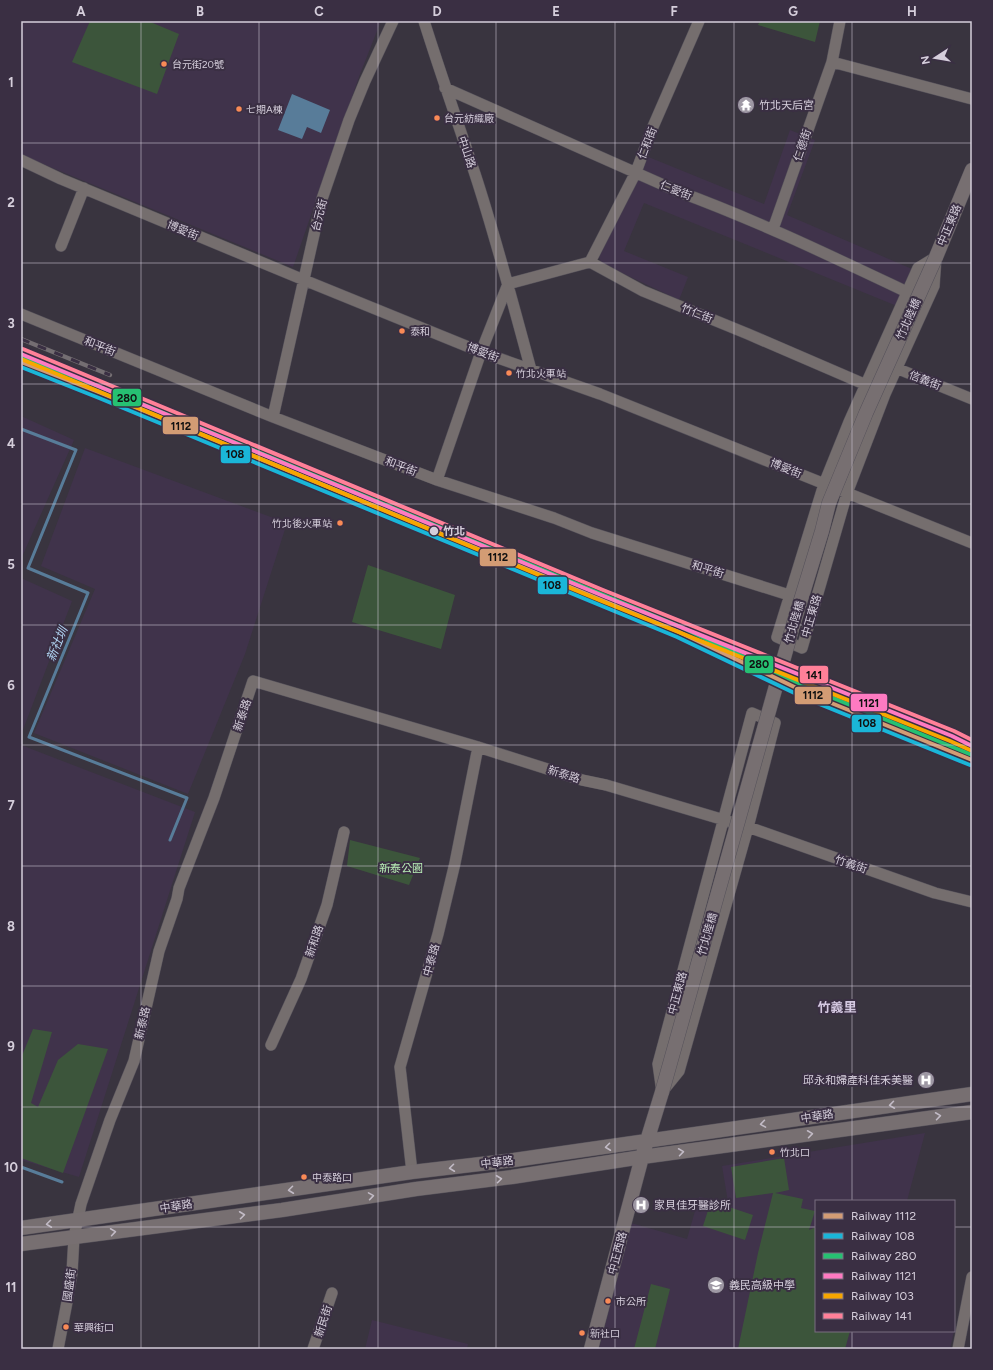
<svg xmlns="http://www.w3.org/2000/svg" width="993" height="1370" font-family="Figtree,'Noto Sans TC',sans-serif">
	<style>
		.built { fill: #40334b }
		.green { fill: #3c553b }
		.water { fill: #587c99 }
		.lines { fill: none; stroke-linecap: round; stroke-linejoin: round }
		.stream { stroke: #587c99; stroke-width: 3 }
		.minor-casing { stroke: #55515a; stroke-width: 12 }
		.major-casing { stroke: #55515a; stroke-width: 15 }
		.minor { stroke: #756e6e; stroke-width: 11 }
		.major { stroke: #776f71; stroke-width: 14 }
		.rail-casing { stroke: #746e72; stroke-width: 4.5 }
		.rail { stroke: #3a2f43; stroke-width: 3; stroke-dasharray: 9; stroke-linecap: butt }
		.major-bridge-casing { stroke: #55515a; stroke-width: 15; stroke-linecap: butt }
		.major-bridge { stroke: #776f71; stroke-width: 14 }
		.rail-1-casing { stroke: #3a2f43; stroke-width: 7 }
		.rail-2-casing { stroke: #3a2f43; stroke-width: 7 }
		.rail-3-casing { stroke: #3a2f43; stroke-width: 7 }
		.rail-4-casing { stroke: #3a2f43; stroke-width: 7 }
		.rail-5-casing { stroke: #3a2f43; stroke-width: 7 }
		.rail-6-casing { stroke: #3a2f43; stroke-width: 7 }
		.rail-1 { stroke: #d39c74; stroke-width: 4 }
		.rail-2 { stroke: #1ab6d8; stroke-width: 4 }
		.rail-3 { stroke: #26c172; stroke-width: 4 }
		.rail-4 { stroke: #fe7ac1; stroke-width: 4 }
		.rail-5 { stroke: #f7a600; stroke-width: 4 }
		.rail-6 { stroke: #ff8098; stroke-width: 4 }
		.oneway { stroke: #c2bbc6 }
		.grid { fill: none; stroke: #d5cedb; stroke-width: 1; stroke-opacity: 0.55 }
		.bus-dot { fill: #f98a56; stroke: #3a2f43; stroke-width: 1.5 }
		.stop-dot { fill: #d5cedb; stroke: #3a2f43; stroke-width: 1.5 }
		.labels { text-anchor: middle; stroke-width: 4; stroke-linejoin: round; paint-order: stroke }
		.bus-label { font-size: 10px; fill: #d5cedb; stroke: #3a2f43; text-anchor: start }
		.poi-label { font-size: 11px; fill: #d5cedb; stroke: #3a2f43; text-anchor: start }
		.street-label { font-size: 11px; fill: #d5cedb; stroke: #3a2f43 }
		.stop-label { font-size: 11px; font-weight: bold; fill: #d5cedb; stroke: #3a2f43; text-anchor: start }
		.park-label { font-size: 11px; fill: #baf0b7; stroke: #3a2f43 }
		.water-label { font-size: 12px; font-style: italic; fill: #b2d6f4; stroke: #3a2f43 }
		.quarter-label { font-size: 13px; font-weight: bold; fill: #d4c8e1; stroke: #3a2f43 }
		.line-badge { stroke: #3a2f43; stroke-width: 1.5 }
		.pale-badge-label { font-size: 11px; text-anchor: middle; font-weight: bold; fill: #111 }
		.neatline { fill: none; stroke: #d5cedb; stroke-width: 1.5 }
		.grid-label { font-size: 13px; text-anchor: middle; font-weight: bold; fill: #d5cedb }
	</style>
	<rect width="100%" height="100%" fill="#39343f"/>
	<path class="built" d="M 21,21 L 381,21 L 360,74 L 293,267 L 21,155 Z
		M 790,130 L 815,140 L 787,215 L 912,269 L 897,306 L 644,203 L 624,251 L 688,277 L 679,300 L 601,263 L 598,253 L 646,156 L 764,204 Z
		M 21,416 L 74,440 L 21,559 Z
		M 85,448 L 287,523 L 245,654 L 188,794 L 34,733 L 95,589 L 41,566 Z
		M 21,578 L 72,601 L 21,735 Z
		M 21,745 L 195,812 L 79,1177 L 21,1160 Z
		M 925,1133 L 907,1201 L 816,1201 L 816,1331 L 954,1331 L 950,1349 L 599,1349 L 631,1223 L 687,1239 L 699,1197 L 728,1202 L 722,1166 Z
		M 372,1320 L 468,1344 L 467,1349 L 365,1349 Z"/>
	<path class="green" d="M 90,21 L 148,21 L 179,34 L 157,94 L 72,62 Z
		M 760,21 L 820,21 L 815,42 L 758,25 Z
		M 368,565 L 455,595 L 441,649 L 352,622 Z
		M 350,840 L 420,858 L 409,885 L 347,866 Z
		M 33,1029 L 52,1032 L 31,1103 L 38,1107 L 58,1060 L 78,1044 L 108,1049 L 63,1173 L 21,1158 L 21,1058 Z
		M 784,1158 L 789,1190 L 775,1193 L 803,1199 L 801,1208 L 815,1211 L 809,1230 L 816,1227 L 816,1331 L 850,1331 L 845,1349 L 738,1349 L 758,1253 L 773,1193 L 736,1198 L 731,1167 Z
		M 711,1201 L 753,1215 L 745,1240 L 703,1226 Z
		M 651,1284 L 670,1289 L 655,1349 L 634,1349 Z"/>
	<path class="water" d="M 292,94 L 330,110 L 321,133 L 307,127 L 302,139 L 278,130 Z"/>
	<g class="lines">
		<path class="stream" d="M 21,429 L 76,450 L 28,568 L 88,593 L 29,737 L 187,798 L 170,840
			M 21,1167 L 62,1182"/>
		<g class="minor-casing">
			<path id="minor" d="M 424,21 C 440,72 458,123 475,174 C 496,238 513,304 531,370
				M 832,62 L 972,99
				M 445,88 L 677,191 C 756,220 831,256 907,292
				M 21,160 L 61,179 L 304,280 L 481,352 L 600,394 L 972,543
				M 773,229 L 832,62 L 840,21
				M 61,246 L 84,188
				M 936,257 L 934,286 L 885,394 L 847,493 L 802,648 L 777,637 L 824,484 L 849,422 L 918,268 Z
				M 590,262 L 636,172 L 652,129 L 699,21
				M 508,284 L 590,262 L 643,291 L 748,334 L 871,387
				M 21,314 L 273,417 L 437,480 L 554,518 L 592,533 L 789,595
				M 891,366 L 972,399
				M 273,417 L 322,199 L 349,120 L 365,81 L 393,21
				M 437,480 L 481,352 L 508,284
				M 752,713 L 775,723 L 748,827 L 679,1071 L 662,1092 L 658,1064 Z
				M 271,1045 L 301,979 L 327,905 L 344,832
				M 412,1172 L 400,1067 L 438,934 L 455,863 L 478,747
				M 58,1349 L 67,1302 L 72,1273 L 74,1237 L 81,1204 L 110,1120 L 134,1061 L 159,951 L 177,899 L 179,888 L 214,798 L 253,681 L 478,747 L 582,780 L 606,785 L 748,827 L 935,893 L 972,902
				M 313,1349 L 332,1293
				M 958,1349 L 972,1277"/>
		</g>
		<g class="major-casing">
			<path id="major" d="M 936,257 L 972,170
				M 21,1228 L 412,1172 L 514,1160 L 972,1094
				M 21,1244 L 282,1210 L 416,1189 L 512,1177 L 642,1157 L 972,1112
				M 591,1349 L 642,1157 L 662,1092"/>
		</g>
		<use href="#minor" class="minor"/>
		<use href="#major" class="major"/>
		<g class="rail-casing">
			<path id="rail" d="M 21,339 L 110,375"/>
		</g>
		<use href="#rail" class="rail"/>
		<g class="major-bridge-casing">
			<path id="major-bridge" d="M 662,1092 L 792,629 L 822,531 L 829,503 L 866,413 L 936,257"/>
		</g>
		<use href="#major-bridge" class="major-bridge"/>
		<g class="rail-1-casing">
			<path id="rail-1" d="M 21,362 L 101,393 L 679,632 L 809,694 L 972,760"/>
		</g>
		<g class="rail-2-casing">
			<path id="rail-2" d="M 21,367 L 99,398 L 677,637 L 807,699 L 970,765"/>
		</g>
		<g class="rail-3-casing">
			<path id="rail-3" d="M 23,357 L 103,388 L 681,627 L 811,689 L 972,755"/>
		</g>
		<g class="rail-4-casing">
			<path id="rail-4" d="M 21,354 L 601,595 L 952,736 L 972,746"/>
		</g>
		<g class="rail-5-casing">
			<path id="rail-5" d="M 21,359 L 599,600 L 950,741 L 970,750"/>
		</g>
		<g class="rail-6-casing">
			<path id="rail-6" d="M 23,349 L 603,590 L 954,731 L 972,740"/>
		</g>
		<use href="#rail-1" class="rail-1"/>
		<use href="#rail-2" class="rail-2"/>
		<use href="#rail-3" class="rail-3"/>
		<use href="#rail-4" class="rail-4"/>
		<use href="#rail-5" class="rail-5"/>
		<use href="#rail-6" class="rail-6"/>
	</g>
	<defs><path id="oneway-chevron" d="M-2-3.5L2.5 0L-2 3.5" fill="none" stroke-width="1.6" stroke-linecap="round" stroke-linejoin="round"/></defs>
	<g class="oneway">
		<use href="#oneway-chevron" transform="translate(892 1105) rotate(172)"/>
		<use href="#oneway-chevron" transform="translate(938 1116) rotate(-8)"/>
		<use href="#oneway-chevron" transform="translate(763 1124) rotate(171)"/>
		<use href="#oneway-chevron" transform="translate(810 1134) rotate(-8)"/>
		<use href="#oneway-chevron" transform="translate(608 1147) rotate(173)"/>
		<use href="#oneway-chevron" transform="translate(681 1152) rotate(-8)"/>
		<use href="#oneway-chevron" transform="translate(452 1168) rotate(173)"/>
		<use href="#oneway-chevron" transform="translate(499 1179) rotate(-7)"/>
		<use href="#oneway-chevron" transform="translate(291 1190) rotate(173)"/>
		<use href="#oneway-chevron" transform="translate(371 1196) rotate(-9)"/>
		<use href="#oneway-chevron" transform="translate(242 1215) rotate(-7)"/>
		<use href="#oneway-chevron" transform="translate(49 1224) rotate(173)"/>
		<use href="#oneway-chevron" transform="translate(113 1232) rotate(-8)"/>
	</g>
	<path class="grid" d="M 141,21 L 141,1349M 259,21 L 259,1349M 378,21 L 378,1349M 496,21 L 496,1349M 615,21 L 615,1349M 734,21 L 734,1349M 852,21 L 852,1201M 21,143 L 972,143M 21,263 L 972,263M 21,384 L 972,384M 21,504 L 972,504M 21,625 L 972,625M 21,745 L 972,745M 21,866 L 972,866M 21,986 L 972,986M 21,1107 L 972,1107M 21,1227 L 816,1227M 954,1227 L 972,1227M 852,1331 L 852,1349"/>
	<defs>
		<g id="temple-disc" transform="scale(0.9)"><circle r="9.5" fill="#9e98a4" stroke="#3a2f43"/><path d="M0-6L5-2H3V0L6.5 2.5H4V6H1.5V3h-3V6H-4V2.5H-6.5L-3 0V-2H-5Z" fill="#fff"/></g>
		<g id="hospital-disc" transform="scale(0.9)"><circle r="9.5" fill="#9e98a4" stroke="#3a2f43"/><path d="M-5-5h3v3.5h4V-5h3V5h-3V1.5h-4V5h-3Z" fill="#fff"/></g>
		<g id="school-disc" transform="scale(0.9)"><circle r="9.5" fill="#9e98a4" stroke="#3a2f43"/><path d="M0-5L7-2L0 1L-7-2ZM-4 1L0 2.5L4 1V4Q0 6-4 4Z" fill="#fff"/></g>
	</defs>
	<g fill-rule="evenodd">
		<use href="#temple-disc" x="746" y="105"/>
		<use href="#hospital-disc" x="926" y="1080"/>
		<use href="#hospital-disc" x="641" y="1205"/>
		<use href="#school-disc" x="716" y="1285"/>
	</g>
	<g class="bus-dot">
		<circle cx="164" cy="64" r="3.5"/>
		<circle cx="239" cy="109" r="3.5"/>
		<circle cx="437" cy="118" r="3.5"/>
		<circle cx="402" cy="331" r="3.5"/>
		<circle cx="509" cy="373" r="3.5"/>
		<circle cx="340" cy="523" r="3.5"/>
		<circle cx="772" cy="1152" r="3.5"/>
		<circle cx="304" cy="1177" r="3.5"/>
		<circle cx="608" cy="1301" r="3.5"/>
		<circle cx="66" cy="1327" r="3.5"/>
		<circle cx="582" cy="1333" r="3.5"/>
	</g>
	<circle class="stop-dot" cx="434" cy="531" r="5"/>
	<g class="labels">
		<g class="bus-label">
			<text x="172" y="68">台元街20號</text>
			<text x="246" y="113">七期A棟</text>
			<text x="444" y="122">台元紡織廠</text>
			<text x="410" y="335">泰和</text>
			<text x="516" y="377">竹北火車站</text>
			<text x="332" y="527" text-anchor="end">竹北後火車站</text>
			<text x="780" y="1156">竹北口</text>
			<text x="312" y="1181">中泰路口</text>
			<text x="616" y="1305">市公所</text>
			<text x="74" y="1331">華興街口</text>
			<text x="590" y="1337">新社口</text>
		</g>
		<g class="poi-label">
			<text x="759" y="109">竹北天后宮</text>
			<text x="913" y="1084" text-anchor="end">邱永和婦產科佳禾美醫</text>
			<text x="654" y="1209">家貝佳牙醫診所</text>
			<text x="729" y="1289">義民高級中學</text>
		</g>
		<g class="street-label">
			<text transform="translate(647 143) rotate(-69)" y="4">仁和街</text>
			<text transform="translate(802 145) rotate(-71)" y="4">仁德街</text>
			<text transform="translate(467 152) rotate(71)" y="4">中山路</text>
			<text transform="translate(676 190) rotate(22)" y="4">仁愛街</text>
			<text transform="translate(319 215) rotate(-76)" y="4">台元街</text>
			<text transform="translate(949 225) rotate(-67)" y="4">中正東路</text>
			<text transform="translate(183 230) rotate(23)" y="4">博愛街</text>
			<text transform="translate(697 313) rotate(22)" y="4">竹仁街</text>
			<text transform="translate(908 319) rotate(-66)" y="4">竹北陸橋</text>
			<text transform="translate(100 346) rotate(22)" y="4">和平街</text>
			<text transform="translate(483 352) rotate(21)" y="4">博愛街</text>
			<text transform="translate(925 380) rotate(21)" y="4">信義街</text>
			<text transform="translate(401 466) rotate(21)" y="4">和平街</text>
			<text transform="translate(786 468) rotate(22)" y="4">博愛街</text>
			<text transform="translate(708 569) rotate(17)" y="4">和平街</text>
			<text transform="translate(811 616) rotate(-74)" y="4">中正東路</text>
			<text transform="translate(794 622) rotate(-74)" y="4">竹北陸橋</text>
			<text transform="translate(242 715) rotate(-71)" y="4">新泰路</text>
			<text transform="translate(564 774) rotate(17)" y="4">新泰路</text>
			<text transform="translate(851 864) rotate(19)" y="4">竹義街</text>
			<text transform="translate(707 934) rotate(-74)" y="4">竹北陸橋</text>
			<text transform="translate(314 941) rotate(-71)" y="4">新和路</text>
			<text transform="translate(431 960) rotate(-74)" y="4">中泰路</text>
			<text transform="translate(677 993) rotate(-75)" y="4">中正東路</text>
			<text transform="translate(142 1023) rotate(-77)" y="4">新泰路</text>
			<text transform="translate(817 1116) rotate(-9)" y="4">中華路</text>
			<text transform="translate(497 1162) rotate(-7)" y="4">中華路</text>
			<text transform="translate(176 1206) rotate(-9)" y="4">中華路</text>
			<text transform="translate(617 1253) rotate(-75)" y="4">中正西路</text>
			<text transform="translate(69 1285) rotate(-82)" y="4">國盛街</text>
			<text transform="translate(323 1321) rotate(-72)" y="4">新民街</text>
		</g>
		<g class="stop-label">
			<text x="443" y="535">竹北</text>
		</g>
		<g class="park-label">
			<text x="401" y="872">新泰公園</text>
		</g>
		<g class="water-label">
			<text transform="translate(57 644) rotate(-68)" y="4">新社圳</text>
		</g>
		<g class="quarter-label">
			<text x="837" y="1012">竹義里</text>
		</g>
	</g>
	<g class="line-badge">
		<rect x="112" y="388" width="30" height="19" rx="4" fill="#26c172"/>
		<rect x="162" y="416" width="37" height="19" rx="4" fill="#d39c74"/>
		<rect x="220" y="445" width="31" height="19" rx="4" fill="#1ab6d8"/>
		<rect x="479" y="548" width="38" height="19" rx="4" fill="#d39c74"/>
		<rect x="537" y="576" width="31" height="19" rx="4" fill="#1ab6d8"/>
		<rect x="744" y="655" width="30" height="19" rx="4" fill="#26c172"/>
		<rect x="799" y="665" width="30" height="19" rx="4" fill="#ff8098"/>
		<rect x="794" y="686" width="38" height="19" rx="4" fill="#d39c74"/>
		<rect x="850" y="693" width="38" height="19" rx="4" fill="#fe7ac1"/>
		<rect x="851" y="714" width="31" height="19" rx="4" fill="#1ab6d8"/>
	</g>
	<g class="pale-badge-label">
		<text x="127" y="402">280</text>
		<text x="181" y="430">1112</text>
		<text x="235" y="458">108</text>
		<text x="498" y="561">1112</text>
		<text x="552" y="589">108</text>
		<text x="759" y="668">280</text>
		<text x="814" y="679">141</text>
		<text x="813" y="699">1112</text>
		<text x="869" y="707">1121</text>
		<text x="867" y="727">108</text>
	</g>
	<rect width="993" height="1370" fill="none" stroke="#3a2f43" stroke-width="44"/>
	<rect x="815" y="1200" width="140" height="132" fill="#3a2f43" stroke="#786f80"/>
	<rect x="823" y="1213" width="20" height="6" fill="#d39c74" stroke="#786f80"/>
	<text x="851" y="1220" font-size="12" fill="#d5cedb">Railway 1112</text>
	<rect x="823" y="1233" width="20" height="6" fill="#1ab6d8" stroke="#786f80"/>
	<text x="851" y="1240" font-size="12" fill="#d5cedb">Railway 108</text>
	<rect x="823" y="1253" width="20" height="6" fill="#26c172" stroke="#786f80"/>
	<text x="851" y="1260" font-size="12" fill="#d5cedb">Railway 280</text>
	<rect x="823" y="1273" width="20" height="6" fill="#fe7ac1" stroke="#786f80"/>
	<text x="851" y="1280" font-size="12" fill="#d5cedb">Railway 1121</text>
	<rect x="823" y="1293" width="20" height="6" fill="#f7a600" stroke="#786f80"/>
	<text x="851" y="1300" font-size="12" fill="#d5cedb">Railway 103</text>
	<rect x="823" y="1313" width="20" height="6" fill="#ff8098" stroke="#786f80"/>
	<text x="851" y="1320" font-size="12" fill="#d5cedb">Railway 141</text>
	<g transform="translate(935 58) rotate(258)" stroke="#3a2f43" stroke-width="3" paint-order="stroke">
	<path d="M0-3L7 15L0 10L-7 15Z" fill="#d5cedb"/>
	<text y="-6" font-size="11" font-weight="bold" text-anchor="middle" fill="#d5cedb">N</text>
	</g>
	<rect x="22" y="22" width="949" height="1326" class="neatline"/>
	<g class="grid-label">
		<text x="81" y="16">A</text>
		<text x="200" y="16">B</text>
		<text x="319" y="16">C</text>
		<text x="437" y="16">D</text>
		<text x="556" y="16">E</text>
		<text x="674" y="16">F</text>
		<text x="793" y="16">G</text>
		<text x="912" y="16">H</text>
		<text x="11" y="87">1</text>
		<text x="11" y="207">2</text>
		<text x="11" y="328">3</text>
		<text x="11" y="448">4</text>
		<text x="11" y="569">5</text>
		<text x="11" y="690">6</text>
		<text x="11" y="810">7</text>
		<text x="11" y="931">8</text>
		<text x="11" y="1051">9</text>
		<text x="11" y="1172">10</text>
		<text x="11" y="1292">11</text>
	</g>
</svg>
